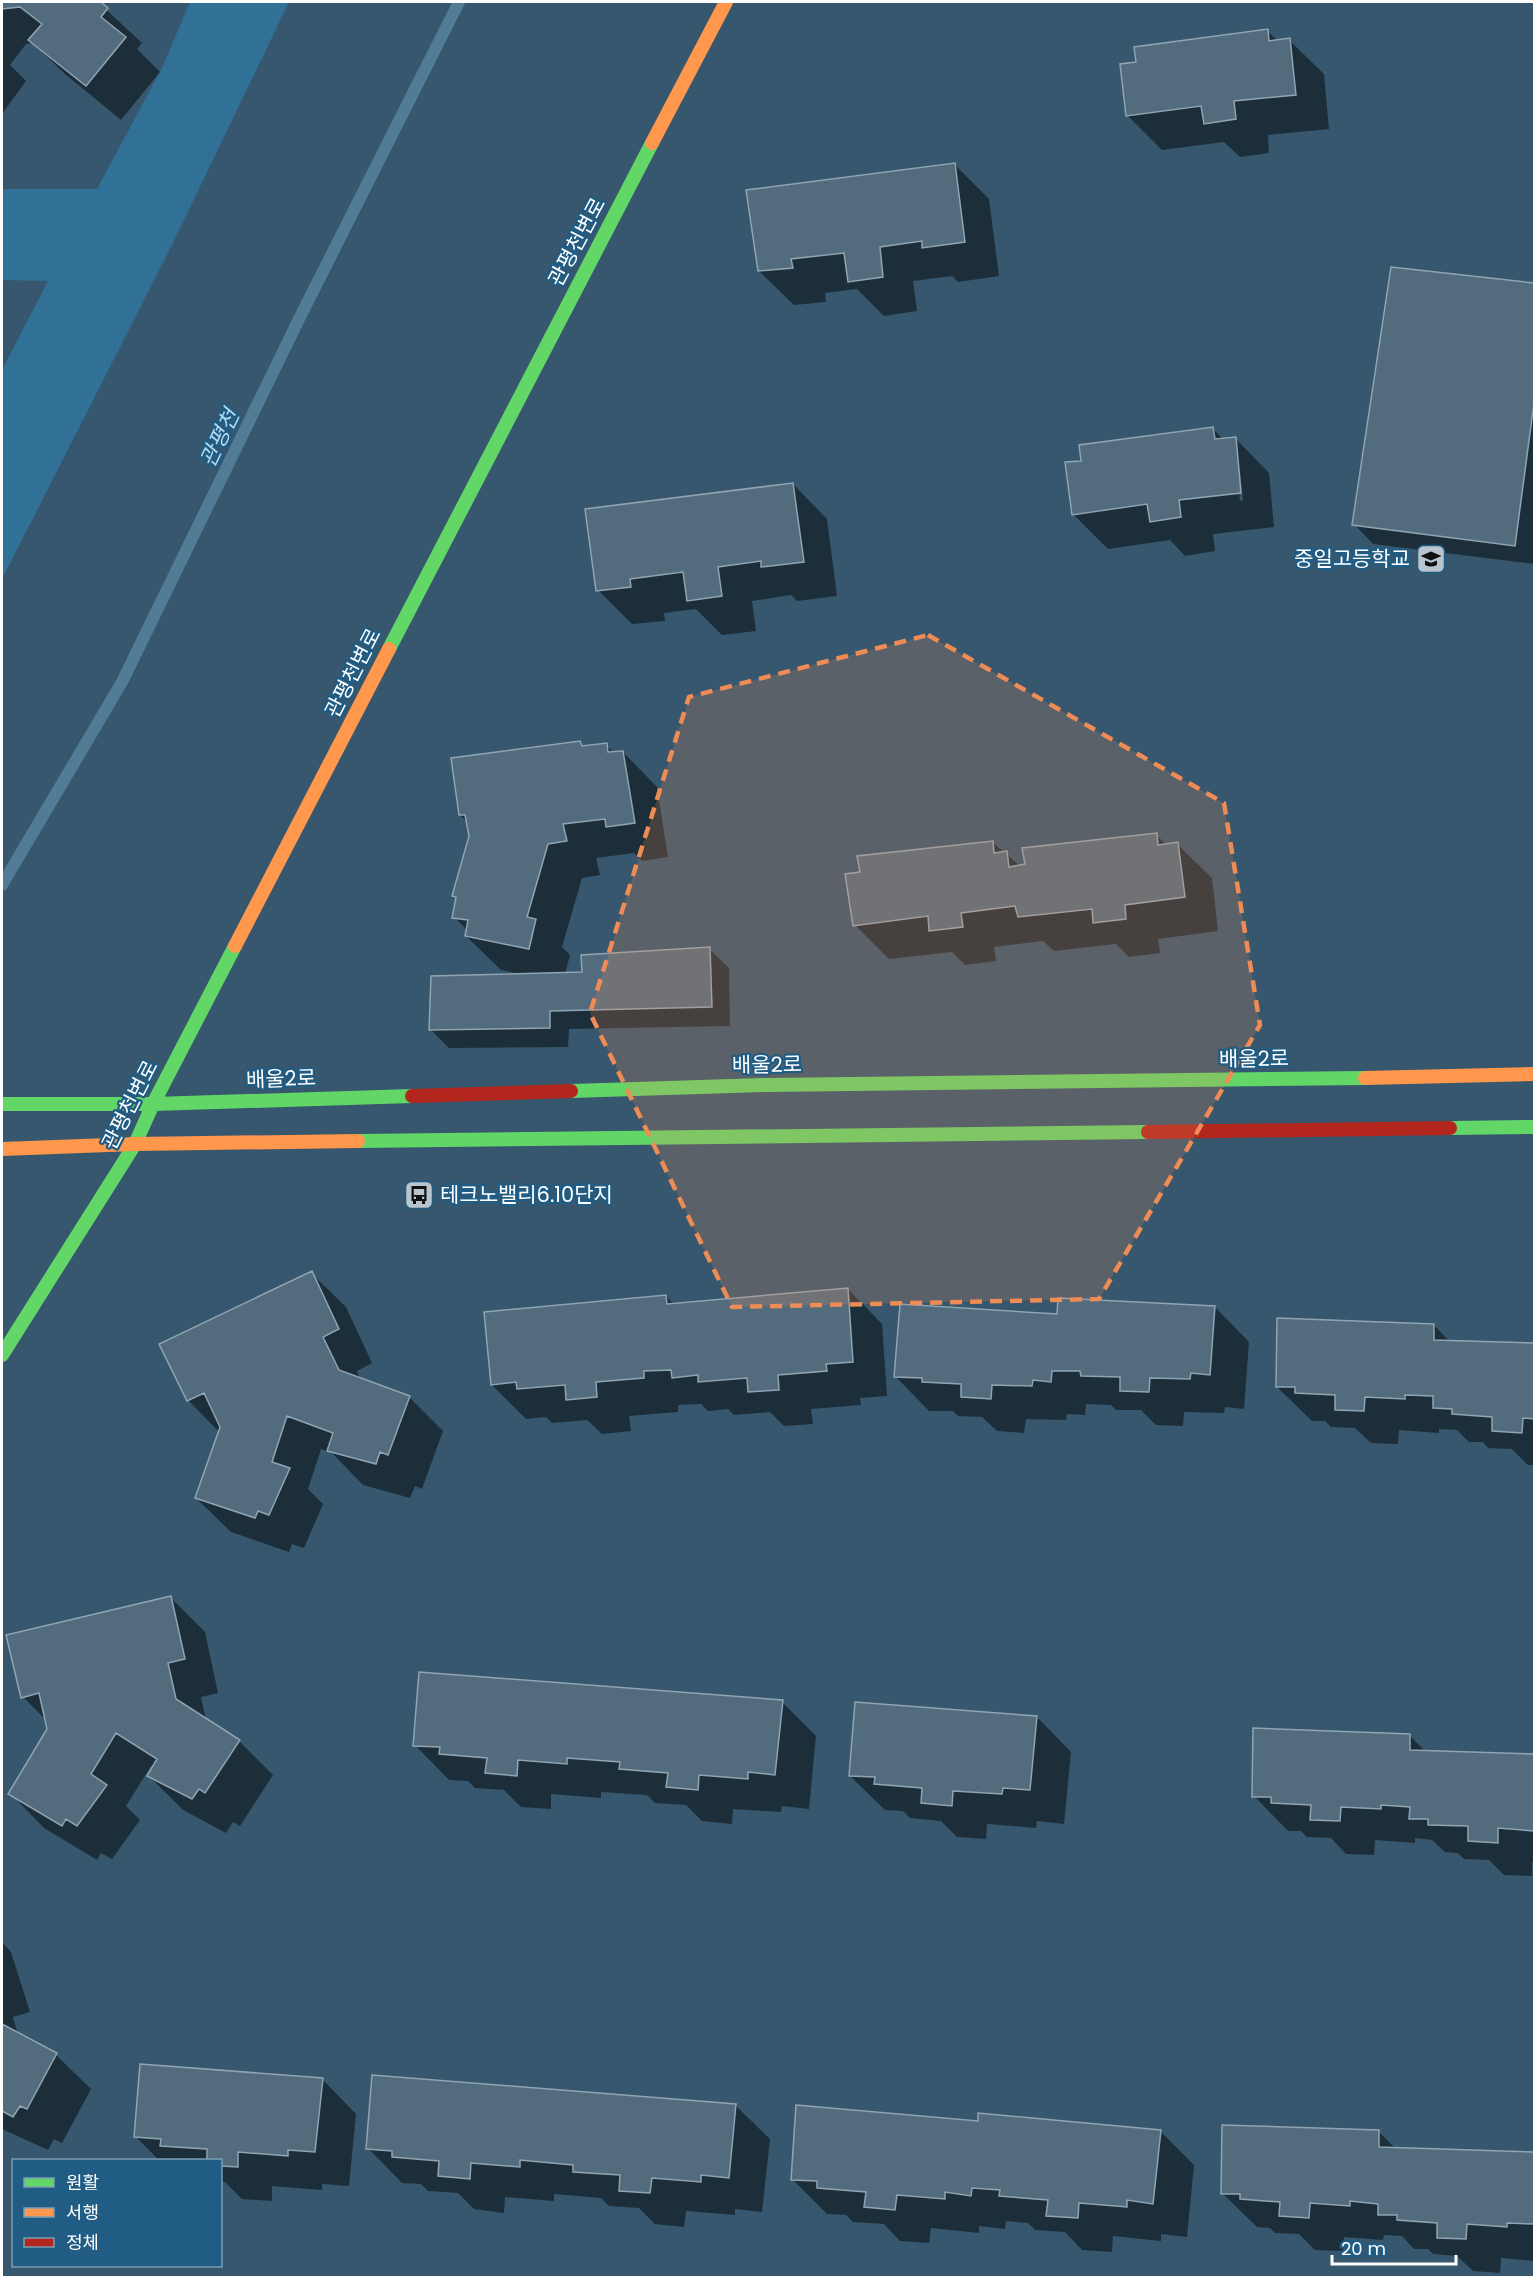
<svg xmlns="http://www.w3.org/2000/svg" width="1536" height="2279" font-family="Poppins,'Noto Sans KR',sans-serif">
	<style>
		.green { fill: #317198 }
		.shadow { fill: #0007; fill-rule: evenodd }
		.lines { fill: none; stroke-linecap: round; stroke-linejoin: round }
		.stream { stroke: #527c96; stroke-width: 12 }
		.building { fill: #526c7e; stroke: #90a4b1; stroke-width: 1.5 }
		.fast { stroke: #63d668; stroke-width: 14 }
		.slow { stroke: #ff974d; stroke-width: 14 }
		.jam { stroke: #b3261e; stroke-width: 14 }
		.marked { fill: #ef8b55; fill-opacity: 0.2; stroke: #ef8b55; stroke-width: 4.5; stroke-dasharray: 12 8; stroke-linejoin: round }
		.labels { text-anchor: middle; stroke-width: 4.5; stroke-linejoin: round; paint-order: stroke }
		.street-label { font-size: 21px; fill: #fff; stroke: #205c83 }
		.poi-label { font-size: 21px; fill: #fff; stroke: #205c83; text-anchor: end }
		.water-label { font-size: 22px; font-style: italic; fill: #b3d9f0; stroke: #205c83 }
	</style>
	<rect width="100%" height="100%" fill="#36576d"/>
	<path class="green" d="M 190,2 L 289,2 L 169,251 L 2,579 L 2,370 L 48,281 L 2,280 L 2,189 L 97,189 L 162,68 Z"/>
	<path class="shadow" d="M 2,2 L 98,2 L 142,43 L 137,49 L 160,72 L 121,120 L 65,74 L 33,43 L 26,44 L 10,65 L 26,81 L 2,114 Z
		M 1267,31 L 1278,41 L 1289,40 L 1324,74 L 1329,129 L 1268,135 L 1269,153 L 1240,157 L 1224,142 L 1162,150 L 1128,116 L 1138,64 Z
		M 954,164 L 989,199 L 999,276 L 958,282 L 952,276 L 913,281 L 917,311 L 884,316 L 857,289 L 825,293 L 826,302 L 794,305 L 759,271 Z
		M 1392,269 L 1534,285 L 1534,564 L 1373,544 L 1354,524 Z
		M 1213,429 L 1224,440 L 1235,438 L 1269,473 L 1274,527 L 1213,534 L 1215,551 L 1185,556 L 1170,540 L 1108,549 L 1073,514 L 1083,462 ZM 1236,462 L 1239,462 L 1243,500 L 1240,501 Z
		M 793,484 L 827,519 L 837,596 L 797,601 L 791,595 L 752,601 L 756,631 L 722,635 L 696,609 L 664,613 L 665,621 L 632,624 L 598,590 Z
		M 580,743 L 585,748 L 606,745 L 614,753 L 623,752 L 657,787 L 668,857 L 642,861 L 634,853 L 596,858 L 600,875 L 582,878 L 562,947 L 570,955 L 565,974 L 584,974 L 709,949 L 729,968 L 730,1026 L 569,1029 L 568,1047 L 449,1048 L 430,1029 L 520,974 L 501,970 L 466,936 L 468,931 L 454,917 L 471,836 L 468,823 L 460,815 Z
		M 1156,835 L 1167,845 L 1177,844 L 1212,878 L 1218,931 L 1158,939 L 1160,953 L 1129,957 L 1116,944 L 1054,951 L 1043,941 L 994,947 L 996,961 L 965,965 L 952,952 L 889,959 L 855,925 L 992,842 L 1020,866 Z
		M 311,1273 L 346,1307 L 372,1363 L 357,1371 L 360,1379 L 409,1397 L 443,1431 L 422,1489 L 415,1486 L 410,1498 L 363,1485 L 332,1453 L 321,1449 L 308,1489 L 323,1504 L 304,1548 L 292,1544 L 289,1552 L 231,1532 L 196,1498 L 219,1432 L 188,1400 Z
		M 848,1289 L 882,1324 L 887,1396 L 860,1398 L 861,1405 L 811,1409 L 813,1424 L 784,1426 L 770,1412 L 734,1415 L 728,1409 L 708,1411 L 701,1404 L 678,1405 L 678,1412 L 629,1416 L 631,1431 L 602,1434 L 587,1420 L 552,1423 L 546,1417 L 526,1419 L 492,1385 L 666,1296 L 674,1305 Z
		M 1215,1307 L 1249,1342 L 1244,1409 L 1225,1407 L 1224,1413 L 1184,1412 L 1183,1426 L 1156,1425 L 1141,1410 L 1116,1410 L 1111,1405 L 1086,1404 L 1085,1415 L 1067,1414 L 1066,1420 L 1026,1419 L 1024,1433 L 997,1431 L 982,1417 L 958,1416 L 953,1411 L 929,1411 L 895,1376 L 1058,1315 Z
		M 1434,1325 L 1450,1342 L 1534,1345 L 1534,1465 L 1528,1465 L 1512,1449 L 1488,1448 L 1483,1442 L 1469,1442 L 1457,1430 L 1439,1429 L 1439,1433 L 1399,1430 L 1398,1444 L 1371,1443 L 1355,1428 L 1331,1427 L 1325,1421 L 1312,1421 L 1277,1387 Z
		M 171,1598 L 205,1632 L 218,1693 L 201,1697 L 206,1720 L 239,1741 L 273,1775 L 240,1826 L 233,1822 L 226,1833 L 183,1810 L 149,1776 L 153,1768 L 151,1766 L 126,1806 L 140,1820 L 112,1859 L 101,1853 L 97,1860 L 44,1828 L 10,1793 L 49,1729 L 47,1721 L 23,1697 Z
		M 782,1702 L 816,1736 L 809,1809 L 782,1806 L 781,1812 L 733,1809 L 732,1824 L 702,1821 L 686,1805 L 655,1803 L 647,1795 L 601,1792 L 601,1798 L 551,1794 L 551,1809 L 521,1807 L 504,1790 L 475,1788 L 468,1781 L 449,1780 L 415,1745 Z
		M 1037,1717 L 1071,1752 L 1064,1824 L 1037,1821 L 1036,1828 L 987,1824 L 986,1839 L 957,1837 L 941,1821 L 910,1818 L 903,1811 L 885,1810 L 850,1776 Z
		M 1409,1735 L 1426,1752 L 1534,1755 L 1534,1862 L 1532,1862 L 1532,1876 L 1504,1875 L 1489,1860 L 1464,1859 L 1458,1853 L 1445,1852 L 1432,1840 L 1415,1838 L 1415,1843 L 1375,1840 L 1374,1855 L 1346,1854 L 1331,1838 L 1307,1837 L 1301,1831 L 1288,1831 L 1254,1796 Z
		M 2,1942 L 11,1952 L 30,2012 L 13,2017 L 18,2035 L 56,2055 L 91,2089 L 62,2143 L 54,2139 L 48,2150 L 2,2129 Z
		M 322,2079 L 356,2114 L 349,2186 L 322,2184 L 322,2190 L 272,2186 L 272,2201 L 242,2199 L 225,2182 L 220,2181 L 220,2160 L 159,2160 L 136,2137 Z
		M 735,2105 L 770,2139 L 762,2212 L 735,2209 L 735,2215 L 686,2211 L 684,2227 L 655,2224 L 639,2208 L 609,2206 L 601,2198 L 554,2194 L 554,2201 L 505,2197 L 504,2213 L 474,2209 L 458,2193 L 428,2191 L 421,2184 L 402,2183 L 368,2148 Z
		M 979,2123 L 1160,2131 L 1194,2165 L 1187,2237 L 1161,2234 L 1161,2241 L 1113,2236 L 1112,2252 L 1082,2250 L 1065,2232 L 1035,2230 L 1028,2223 L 1006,2221 L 1005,2229 L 979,2226 L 979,2233 L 931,2228 L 929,2243 L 900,2241 L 884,2224 L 853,2222 L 846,2215 L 827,2214 L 792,2179 Z
		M 1379,2132 L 1396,2149 L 1534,2154 L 1534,2261 L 1501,2258 L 1500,2273 L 1473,2271 L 1457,2256 L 1433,2254 L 1428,2249 L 1414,2249 L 1402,2236 L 1384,2235 L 1383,2240 L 1344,2237 L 1343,2251 L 1315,2250 L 1299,2234 L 1275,2233 L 1270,2228 L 1257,2227 L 1222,2193 Z"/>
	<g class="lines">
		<path class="stream" d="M 2,885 L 122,682 L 300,317 L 459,2"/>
	</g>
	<path class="building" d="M 2,2 L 101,2 L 108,8 L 101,17 L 126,37 L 86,86 L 28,40 L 42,24 L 20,7 L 2,9 Z
		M 1268,29 L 1269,41 L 1290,38 L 1296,95 L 1234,101 L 1236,119 L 1204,124 L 1201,106 L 1126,116 L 1120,64 L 1136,62 L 1134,47 Z
		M 955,163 L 965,242 L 922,248 L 922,241 L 880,247 L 883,277 L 848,282 L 844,253 L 791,259 L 793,268 L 758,271 L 746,190 Z
		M 1391,267 L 1534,283 L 1534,403 L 1515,546 L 1352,525 Z
		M 1213,427 L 1215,439 L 1236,437 L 1241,493 L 1179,500 L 1181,517 L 1150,522 L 1147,504 L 1072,515 L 1065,462 L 1081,461 L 1079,445 Z
		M 793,483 L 804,562 L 761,567 L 761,561 L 718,567 L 722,596 L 687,601 L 683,572 L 630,579 L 631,587 L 596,591 L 585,509 Z
		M 580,741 L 582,746 L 607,743 L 608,752 L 623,751 L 635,823 L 606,827 L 605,819 L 563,824 L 567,841 L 548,844 L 527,917 L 536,919 L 529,949 L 465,936 L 468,920 L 452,918 L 456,897 L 452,896 L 469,836 L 465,815 L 459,815 L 451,758 Z
		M 1157,833 L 1158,845 L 1178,842 L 1185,897 L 1125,905 L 1126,919 L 1093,923 L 1092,909 L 1018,917 L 1015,906 L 961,913 L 963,927 L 929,931 L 928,916 L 853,926 L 845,874 L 860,872 L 857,856 L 993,841 L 994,853 L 1007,851 L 1009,867 L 1025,864 L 1022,848 Z
		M 710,947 L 712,1007 L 550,1011 L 550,1028 L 429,1030 L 431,976 L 582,972 L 581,955 Z
		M 312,1271 L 339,1329 L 323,1337 L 339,1370 L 410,1396 L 388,1455 L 380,1452 L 376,1464 L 327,1451 L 333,1433 L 287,1416 L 272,1462 L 290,1468 L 269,1515 L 258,1511 L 255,1518 L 195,1498 L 220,1427 L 204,1393 L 187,1401 L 159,1344 Z
		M 848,1288 L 853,1362 L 826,1364 L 827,1371 L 778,1375 L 779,1390 L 748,1392 L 747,1378 L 698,1382 L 698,1375 L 672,1378 L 671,1370 L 644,1371 L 644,1378 L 596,1382 L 597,1397 L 566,1400 L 565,1385 L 517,1389 L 516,1382 L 491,1385 L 484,1312 L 666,1295 L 667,1304 Z
		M 1058,1298 L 1215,1306 L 1210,1375 L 1191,1373 L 1190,1379 L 1150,1378 L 1149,1392 L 1120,1391 L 1120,1377 L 1081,1376 L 1080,1371 L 1052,1371 L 1051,1382 L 1033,1380 L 1032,1386 L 992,1385 L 991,1399 L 961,1397 L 961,1384 L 922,1382 L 922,1378 L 894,1377 L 900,1304 L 1057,1314 Z
		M 1277,1318 L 1434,1324 L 1434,1340 L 1534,1343 L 1534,1419 L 1523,1418 L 1522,1433 L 1492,1431 L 1492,1417 L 1452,1414 L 1452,1409 L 1433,1408 L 1433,1396 L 1405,1395 L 1405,1399 L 1365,1397 L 1364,1411 L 1335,1410 L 1335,1395 L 1295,1393 L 1295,1387 L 1276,1387 Z
		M 171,1596 L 185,1659 L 168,1663 L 176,1699 L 240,1740 L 205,1793 L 199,1789 L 192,1799 L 147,1776 L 157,1759 L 116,1733 L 91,1774 L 107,1785 L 77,1826 L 66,1819 L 62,1826 L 8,1794 L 47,1729 L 39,1693 L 21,1698 L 6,1635 Z
		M 419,1672 L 783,1700 L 775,1775 L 748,1772 L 748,1779 L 699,1775 L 698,1790 L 666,1787 L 668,1773 L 619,1769 L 620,1762 L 567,1758 L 567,1764 L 518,1760 L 517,1776 L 485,1773 L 487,1758 L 439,1754 L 440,1747 L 413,1746 Z
		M 855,1702 L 1037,1716 L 1030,1790 L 1003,1788 L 1002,1794 L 953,1791 L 952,1806 L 921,1803 L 922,1788 L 874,1784 L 875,1777 L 849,1776 Z
		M 1253,1728 L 1410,1734 L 1410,1750 L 1534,1754 L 1534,1831 L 1498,1828 L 1498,1843 L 1468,1841 L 1468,1826 L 1428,1825 L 1428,1819 L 1409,1819 L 1410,1807 L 1381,1805 L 1381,1809 L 1341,1807 L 1340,1821 L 1310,1820 L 1311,1805 L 1271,1803 L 1271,1797 L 1252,1797 Z
		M 2,2024 L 57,2053 L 27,2109 L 20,2106 L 13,2117 L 2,2111 Z
		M 140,2064 L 323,2078 L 315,2152 L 288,2150 L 288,2156 L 238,2152 L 238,2167 L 220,2166 L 220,2160 L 207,2160 L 207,2149 L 160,2146 L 161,2139 L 134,2137 Z
		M 372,2075 L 736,2104 L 729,2178 L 701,2175 L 701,2182 L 652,2178 L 650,2193 L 619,2191 L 620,2175 L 573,2172 L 573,2165 L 520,2160 L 520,2167 L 471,2163 L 470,2179 L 438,2176 L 439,2161 L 392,2157 L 392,2151 L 366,2149 Z
		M 796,2105 L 978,2121 L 978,2113 L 1161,2130 L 1153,2204 L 1127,2200 L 1127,2207 L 1079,2203 L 1078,2218 L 1046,2216 L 1048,2200 L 999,2196 L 1000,2190 L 972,2188 L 971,2196 L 945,2192 L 945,2199 L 897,2195 L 895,2210 L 864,2207 L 866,2192 L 817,2188 L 817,2181 L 791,2180 Z
		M 1222,2125 L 1379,2130 L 1379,2147 L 1534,2152 L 1534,2224 L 1507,2223 L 1507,2227 L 1467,2224 L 1466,2239 L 1437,2238 L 1437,2223 L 1397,2220 L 1397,2215 L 1378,2215 L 1378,2204 L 1350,2201 L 1350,2206 L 1310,2203 L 1309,2218 L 1279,2216 L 1280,2202 L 1240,2199 L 1240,2194 L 1221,2194 Z"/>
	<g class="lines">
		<path class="fast" d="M 389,649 L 652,143
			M 571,1091 L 767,1085 L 1365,1078
			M 2,1104 L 153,1104 L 412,1096
			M 1450,1128 L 1534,1127
			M 358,1141 L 1148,1132
			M 2,1355 L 135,1144 L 153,1104 L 235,946"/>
		<path class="slow" d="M 652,143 L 726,2
			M 235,946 L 389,649
			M 1365,1078 L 1534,1074
			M 2,1149 L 135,1144 L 358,1141"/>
		<path class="jam" d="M 412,1096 L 571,1091
			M 1148,1132 L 1450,1128"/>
	</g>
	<path class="marked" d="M 928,635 L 1224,803 L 1260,1025 L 1099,1299 L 732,1307 L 590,1013 L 689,697 Z"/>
	<defs>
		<g id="school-square" transform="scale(1.5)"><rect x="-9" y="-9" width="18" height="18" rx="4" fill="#b9c4cc" stroke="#205c83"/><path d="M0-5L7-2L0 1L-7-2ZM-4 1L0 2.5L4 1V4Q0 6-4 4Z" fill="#111"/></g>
		<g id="bus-square" transform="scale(1.5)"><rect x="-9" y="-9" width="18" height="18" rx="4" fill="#b9c4cc" stroke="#205c83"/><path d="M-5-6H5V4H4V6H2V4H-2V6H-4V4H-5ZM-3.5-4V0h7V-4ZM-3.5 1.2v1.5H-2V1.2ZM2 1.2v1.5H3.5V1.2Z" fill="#111"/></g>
	</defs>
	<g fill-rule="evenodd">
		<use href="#school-square" x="1431" y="559"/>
		<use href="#bus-square" x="419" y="1195"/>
	</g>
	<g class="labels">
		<g class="street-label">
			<text transform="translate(577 242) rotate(-62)" y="7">관평천변로</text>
			<text transform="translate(353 673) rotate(-63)" y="7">관평천변로</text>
			<text transform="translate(1254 1059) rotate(-1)" y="7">배울2로</text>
			<text transform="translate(767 1065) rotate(-1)" y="7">배울2로</text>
			<text transform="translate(281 1079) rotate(-2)" y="7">배울2로</text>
			<text transform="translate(130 1105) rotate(-63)" y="7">관평천변로</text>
		</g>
		<g class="poi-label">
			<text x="1410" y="566">중일고등학교</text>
			<text x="440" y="1202" text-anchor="start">테크노밸리6.10단지</text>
		</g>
		<g class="water-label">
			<text transform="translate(219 438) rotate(-64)" y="8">관평천</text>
		</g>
	</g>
	<rect width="1536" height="2279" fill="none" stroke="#ffffff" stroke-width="6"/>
	<rect x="12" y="2159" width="210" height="108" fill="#205c83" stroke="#799db5" stroke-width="1.5"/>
	<rect x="24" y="2178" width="30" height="9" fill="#63d668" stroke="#799db5" stroke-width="1.5"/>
	<text x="66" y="2189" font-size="18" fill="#ffffff">원활</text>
	<rect x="24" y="2208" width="30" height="9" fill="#ff974d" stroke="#799db5" stroke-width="1.5"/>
	<text x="66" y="2219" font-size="18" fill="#ffffff">서행</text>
	<rect x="24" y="2238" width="30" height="9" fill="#b3261e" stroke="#799db5" stroke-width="1.5"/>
	<text x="66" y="2249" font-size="18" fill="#ffffff">정체</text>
	<path d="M1332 2255v9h124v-9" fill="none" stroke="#ffffff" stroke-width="3"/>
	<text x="1341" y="2255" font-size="18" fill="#ffffff" stroke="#205c83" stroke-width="4.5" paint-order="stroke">20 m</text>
</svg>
